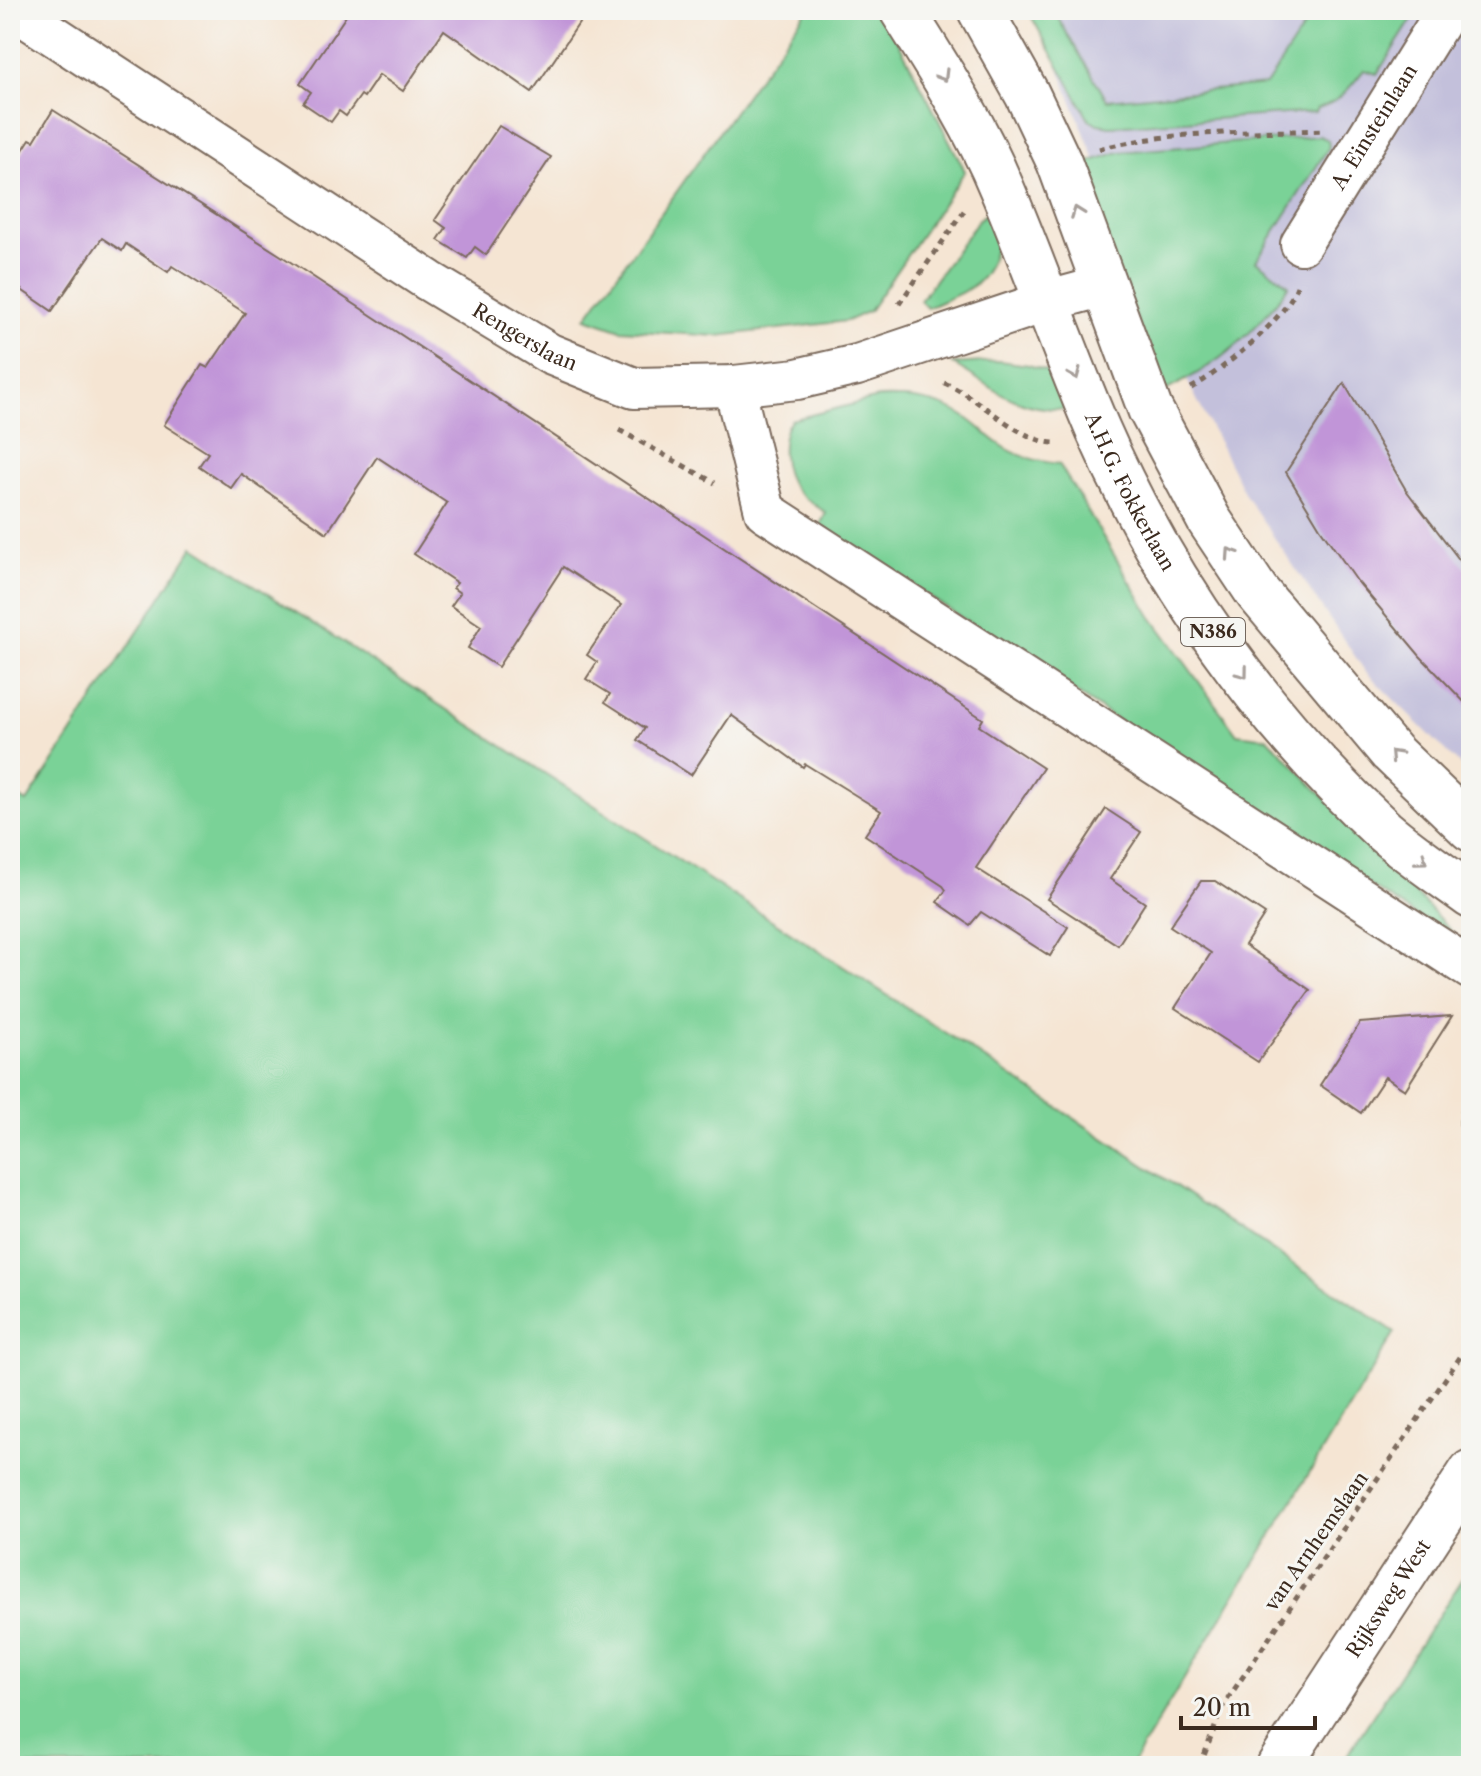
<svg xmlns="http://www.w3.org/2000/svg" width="1481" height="1776" font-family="'Libre Caslon Text',serif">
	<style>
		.industrial { fill: #c3c0db }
		.green { fill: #7ad297; stroke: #5a7e5a; stroke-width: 2 }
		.building { fill: #c195d8 }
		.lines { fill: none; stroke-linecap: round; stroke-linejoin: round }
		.street-casing { stroke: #7c6b5d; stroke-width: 44 }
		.secondary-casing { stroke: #7c6b5d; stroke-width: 48 }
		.primary-casing { stroke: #7c6b5d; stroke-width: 48 }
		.path { stroke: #7c6b5d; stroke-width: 5; stroke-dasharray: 6 6; stroke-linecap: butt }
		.street { stroke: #fff; stroke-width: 40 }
		.secondary { stroke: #fff; stroke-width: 44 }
		.primary { stroke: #fff; stroke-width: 44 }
		.oneway { stroke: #a79f9a }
		.labels { text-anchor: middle; stroke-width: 6; stroke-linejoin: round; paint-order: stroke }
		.shield { fill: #f6f6f2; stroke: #73675e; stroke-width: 2 }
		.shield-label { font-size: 18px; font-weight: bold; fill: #3b2a1e }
		.street-label { font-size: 20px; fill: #3b2a1e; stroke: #f6f6f2 }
	</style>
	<rect width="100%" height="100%" fill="#f6f6f2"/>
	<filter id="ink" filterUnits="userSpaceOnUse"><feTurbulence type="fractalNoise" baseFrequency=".0125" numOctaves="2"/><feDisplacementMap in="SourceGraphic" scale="16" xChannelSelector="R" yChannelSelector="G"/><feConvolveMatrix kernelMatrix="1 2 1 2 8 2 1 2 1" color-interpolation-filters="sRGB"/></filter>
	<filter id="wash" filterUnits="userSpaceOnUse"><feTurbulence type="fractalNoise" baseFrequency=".006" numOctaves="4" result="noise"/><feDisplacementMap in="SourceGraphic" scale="32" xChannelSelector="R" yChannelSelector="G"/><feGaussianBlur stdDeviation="1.8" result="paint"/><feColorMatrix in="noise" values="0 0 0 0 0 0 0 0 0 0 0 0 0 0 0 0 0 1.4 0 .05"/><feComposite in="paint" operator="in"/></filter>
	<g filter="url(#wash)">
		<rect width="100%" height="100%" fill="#f5e5d3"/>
		<path class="industrial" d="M 1033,10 L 1471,10 L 1471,776 L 1365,671 L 1246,496 L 1164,335 L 1041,23 Z"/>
		<path class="green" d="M 807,10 L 882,10 L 965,171 L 869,311 L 847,321 L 718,336 L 621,330 L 586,318 Z
			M 1044,10 L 1053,10 L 1107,100 L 1266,85 L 1315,10 L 1418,10 L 1377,74 L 1364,70 C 1349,88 1340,103 1317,108 L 1315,112 L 1110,126 L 1098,124 L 1089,119 L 1031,16 Z
			M 1320,136 L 1328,140 L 1329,147 L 1256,261 L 1289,285 C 1253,336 1220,364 1165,391 L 1076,166 L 1120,152 Z
			M 993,209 C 1000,233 996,270 973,286 C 960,295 942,301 927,308 L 920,301 L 979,219 Z
			M 999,361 L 1029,365 L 1055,374 L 1070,409 C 1017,412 996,389 953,364 Z
			M 878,398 C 907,397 936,399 962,415 C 976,423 987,436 1001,445 C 1018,457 1038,461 1059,464 L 1151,616 L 1237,734 L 1268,738 L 1471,952 L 820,525 L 826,513 C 816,505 803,499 795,489 C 781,472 778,437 791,420 Z
			M 194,546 L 961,1043 L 1395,1332 L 1131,1766 L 10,1766 L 10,791 L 27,802 Z
			M 1471,1566 L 1471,1762 L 1469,1766 L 1340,1766 Z"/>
		<g id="blocks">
			<path class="building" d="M 350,10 L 588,10 L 532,92 L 444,30 L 403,91 L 379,75 L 364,97 L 361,95 L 346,116 L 339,111 L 331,122 L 303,103 L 311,92 L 300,84 Z
				M 53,110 L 283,257 L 983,719 L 979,726 L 1043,768 L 976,868 L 1068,927 L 1050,956 L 981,912 L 970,925 L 937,902 L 946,890 L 943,886 L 865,835 L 881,811 L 805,764 L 803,767 L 731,715 L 691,775 L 637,740 L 645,728 L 605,702 L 610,694 L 586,679 L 597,662 L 587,655 L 621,605 L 563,567 L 498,667 L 468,648 L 481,626 L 451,606 L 460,593 L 453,588 L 457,583 L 414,554 L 447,503 L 377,457 L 327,533 L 241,474 L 231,488 L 199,466 L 208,453 L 164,425 L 202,365 L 208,368 L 245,313 L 172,266 L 168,272 L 126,244 L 122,251 L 102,238 L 52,311 L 10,282 L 10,170 L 30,139 L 34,141 Z
				M 499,126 L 551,157 L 486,255 L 475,247 L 467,258 L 438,240 L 446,228 L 435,220 Z
				M 1344,383 L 1406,490 L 1471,575 L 1471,709 L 1420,656 L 1357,581 L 1320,528 L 1286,472 Z
				M 1106,809 L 1141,832 L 1110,879 L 1145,903 L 1118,945 L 1047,899 Z
				M 1201,881 L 1215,881 L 1265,914 L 1245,945 L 1310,990 L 1258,1062 L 1175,1008 L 1211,953 L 1170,926 Z
				M 1452,1016 L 1405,1090 L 1385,1077 L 1361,1113 L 1320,1085 L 1360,1023 Z"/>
		</g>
	</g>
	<g filter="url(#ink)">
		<use href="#blocks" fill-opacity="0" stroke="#7c6b5d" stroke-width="2"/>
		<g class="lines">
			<g class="street-casing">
				<g id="street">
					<path id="s1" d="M 15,10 L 429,281 L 550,354 L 634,388 L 734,386 L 797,379 L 857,365 L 1045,302 L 1104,286"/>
					<path id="s2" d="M 1301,244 L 1447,10"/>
					<path d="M 734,386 L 765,511 L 1471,969"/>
				</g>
			</g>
			<g class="secondary-casing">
				<g id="secondary">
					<path id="s3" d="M 1279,1766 L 1471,1472"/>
				</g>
			</g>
			<g class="primary-casing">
				<g id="primary">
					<path id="s4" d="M 902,10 C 938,67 976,126 1002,189 C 1036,269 1064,351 1098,430 C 1164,581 1263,720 1384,831 C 1411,854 1442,875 1471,896"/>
					<path d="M 980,10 L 1027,94 L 1059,162 L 1150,409 L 1209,520 L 1257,592 L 1391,752 L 1471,829"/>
				</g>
			</g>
			<path class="path" d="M 1099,149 C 1171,130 1250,133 1324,130
				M 899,304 L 964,211
				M 944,383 C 980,397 1021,444 1057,443
				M 1191,388 C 1222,371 1286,319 1297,286
				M 619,430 L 715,483
				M 1471,1085 C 1462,1106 1454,1130 1471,1149
				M 1200,1766 L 1223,1706 L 1471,1341"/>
			<use href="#street" class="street"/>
			<use href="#secondary" class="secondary"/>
			<use href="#primary" class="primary"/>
		</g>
		<defs><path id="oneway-chevron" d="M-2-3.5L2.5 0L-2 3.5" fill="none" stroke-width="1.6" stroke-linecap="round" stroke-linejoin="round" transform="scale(2)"/></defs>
		<g class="oneway">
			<use href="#oneway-chevron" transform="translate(943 76) rotate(59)"/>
			<use href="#oneway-chevron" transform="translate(1077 212) rotate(-110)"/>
			<use href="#oneway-chevron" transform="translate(1075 374) rotate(67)"/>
			<use href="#oneway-chevron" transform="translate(1231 553) rotate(-124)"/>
			<use href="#oneway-chevron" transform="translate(1243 673) rotate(53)"/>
			<use href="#oneway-chevron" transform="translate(1395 755) rotate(-133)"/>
			<use href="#oneway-chevron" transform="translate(1422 860) rotate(37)"/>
		</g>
	</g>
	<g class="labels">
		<rect class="shield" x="1181" y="618" width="64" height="28" rx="6"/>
		<g class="shield-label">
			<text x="1213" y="638">N386</text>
		</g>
		<g class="street-label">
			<text dy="7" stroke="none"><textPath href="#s2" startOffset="138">A. Einsteinlaan</textPath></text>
			<text dy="7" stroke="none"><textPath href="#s1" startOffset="606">Rengerslaan</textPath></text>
			<text dy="7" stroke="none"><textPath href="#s4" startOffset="534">A.H.G. Fokkerlaan</textPath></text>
			<text transform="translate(1316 1541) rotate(-55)" y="7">van Arnhemslaan</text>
			<text dy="7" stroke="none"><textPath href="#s3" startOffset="200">Rijksweg West</textPath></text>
		</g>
	</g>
	<rect width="1481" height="1776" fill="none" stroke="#f6f6f2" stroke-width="40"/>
	<path d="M1181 1716v12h134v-12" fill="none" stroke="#3b2a1e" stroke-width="4"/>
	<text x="1193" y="1716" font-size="24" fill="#3b2a1e" stroke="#f6f6f2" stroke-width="6" paint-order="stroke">20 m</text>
</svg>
